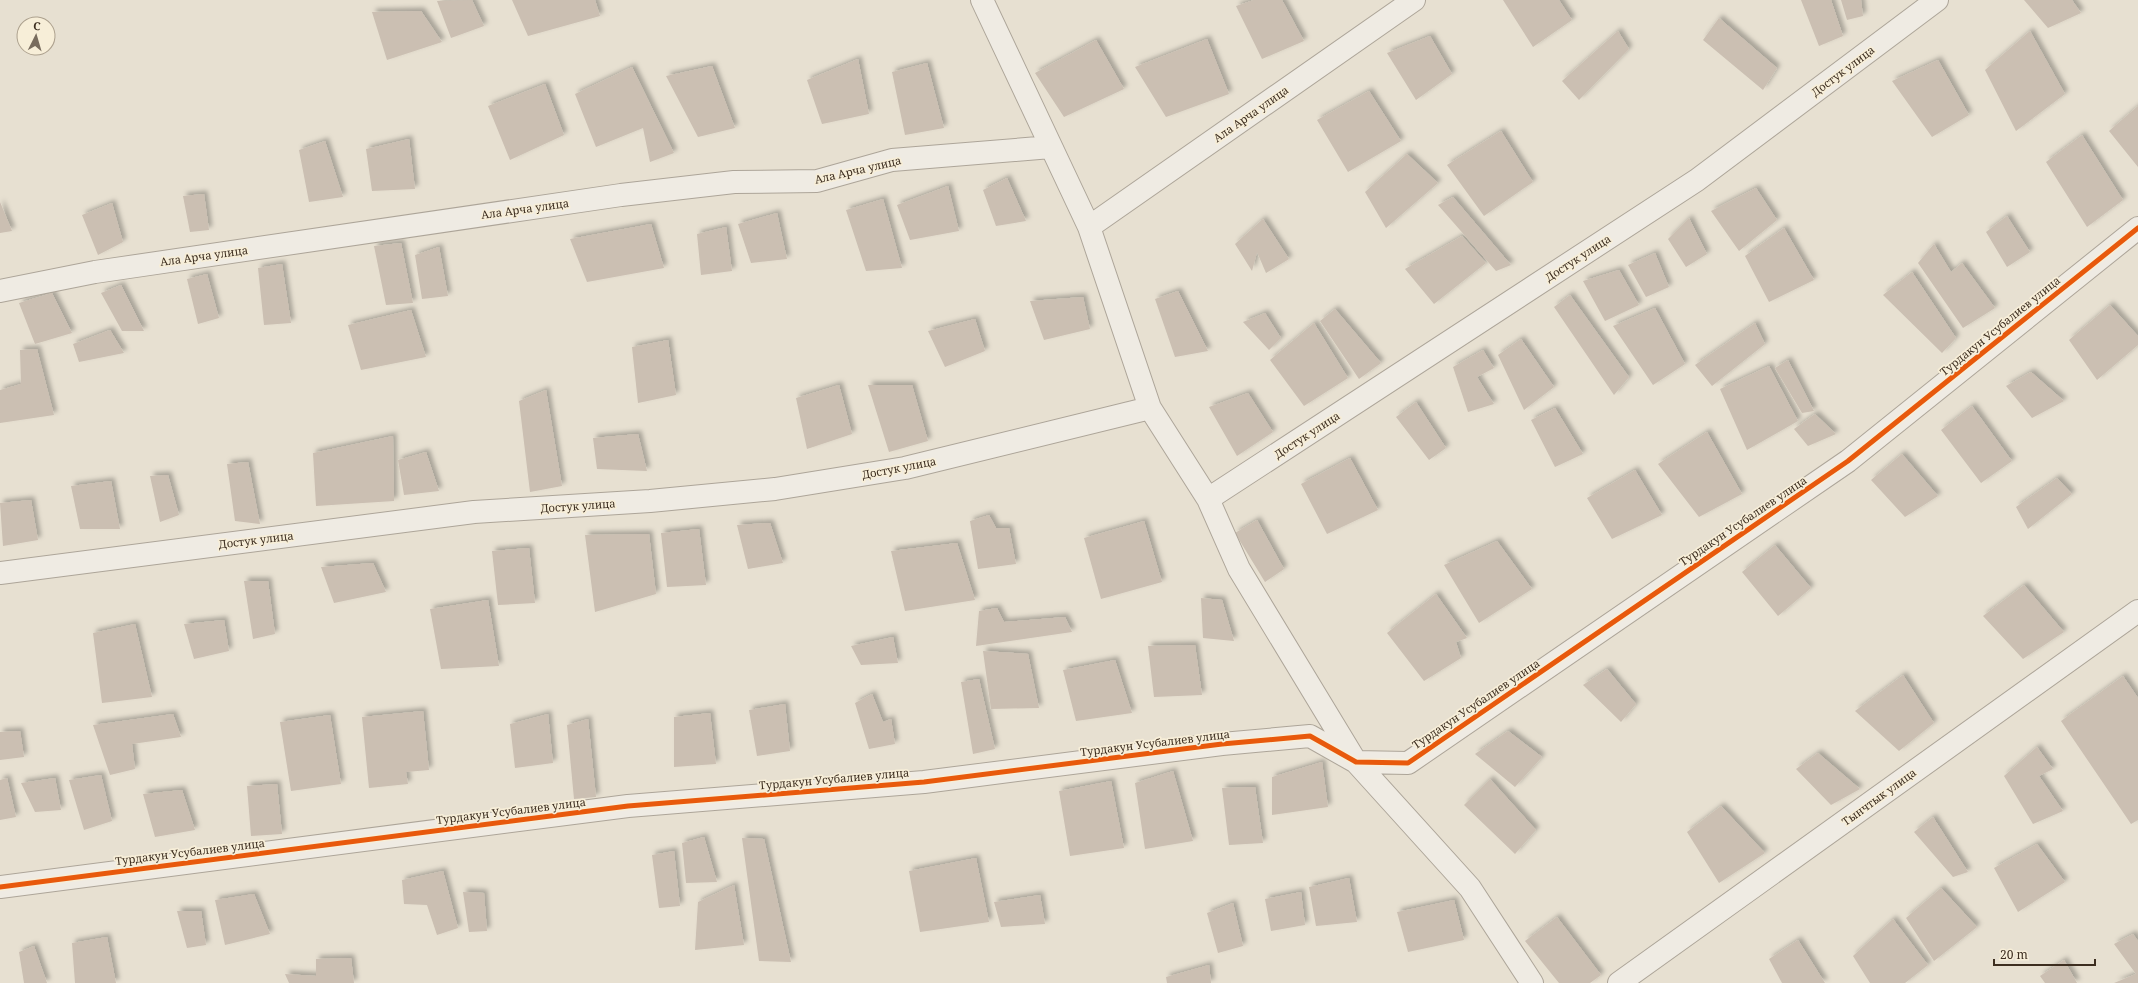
<svg xmlns="http://www.w3.org/2000/svg" width="2138" height="983" font-family="'Noto Serif',serif">
	<style>
		.building { fill: #cbbfb2; filter: url(#shadow) }
		.lines { fill: none; stroke-linecap: round; stroke-linejoin: round }
		.street-casing { stroke: #ada599; stroke-width: 24 }
		.street { stroke: #efebe3; stroke-width: 22 }
		.cycleway-casing { stroke: #f7eed8; stroke-width: 8 }
		.cycleway { stroke: #e8590c; stroke-width: 5 }
		.labels { text-anchor: middle; stroke-width: 3.5; stroke-linejoin: round; paint-order: stroke }
		.street-label { font-size: 11px; fill: #3d2e20; stroke: #f7eed8 }
	</style>
	<defs>
		<filter id="shadow"><feDropShadow dx="3.5" dy="-3.5" stdDeviation="2" flood-color="#0004"/></filter>
	</defs>
	<rect width="100%" height="100%" fill="#e7e0d1"/>
	<path class="building" d="M 472,0 L 484,26 L 451,38 L 437,1 Z
		M 512,0 L 595,0 L 600,16 L 528,36 Z
		M 1254,0 L 1282,0 L 1304,41 L 1262,59 L 1236,6 Z
		M 1503,0 L 1559,0 L 1572,20 L 1533,47 Z
		M 1801,0 L 1831,0 L 1843,36 L 1819,46 Z
		M 1841,0 L 1861,0 L 1863,16 L 1847,20 Z
		M 2024,0 L 2072,0 L 2081,13 L 2048,28 Z
		M 421,11 L 442,42 L 387,60 L 372,12 Z
		M 1719,18 L 1777,68 L 1763,90 L 1703,40 Z
		M 1618,31 L 1629,49 L 1579,100 L 1562,81 Z
		M 2030,31 L 2065,94 L 2016,131 L 1985,70 Z
		M 1430,36 L 1452,74 L 1416,100 L 1387,53 Z
		M 1207,39 L 1229,94 L 1166,117 L 1135,67 Z
		M 1096,40 L 1124,89 L 1064,117 L 1035,73 Z
		M 858,59 L 869,114 L 822,124 L 807,80 Z
		M 1938,60 L 1969,115 L 1932,137 L 1892,81 Z
		M 927,63 L 944,128 L 905,135 L 892,72 Z
		M 712,66 L 735,128 L 698,137 L 666,76 Z
		M 632,67 L 674,153 L 650,162 L 643,128 L 596,147 L 575,94 Z
		M 545,84 L 564,135 L 510,160 L 488,106 Z
		M 1369,91 L 1401,141 L 1348,172 L 1317,120 Z
		M 2138,106 L 2138,167 L 2109,131 Z
		M 1501,131 L 1533,182 L 1484,216 L 1447,165 Z
		M 2082,135 L 2123,200 L 2087,227 L 2046,162 Z
		M 409,139 L 415,189 L 372,191 L 366,149 Z
		M 325,141 L 343,197 L 309,202 L 299,150 Z
		M 1407,154 L 1438,183 L 1386,228 L 1365,192 Z
		M 1007,178 L 1026,221 L 996,226 L 983,190 Z
		M 948,186 L 959,231 L 910,240 L 897,205 Z
		M 1756,188 L 1777,220 L 1739,251 L 1711,211 Z
		M 204,194 L 209,230 L 190,232 L 183,196 Z
		M 1453,197 L 1511,265 L 1496,271 L 1438,205 Z
		M 883,199 L 902,268 L 866,271 L 846,210 Z
		M 0,202 L 12,231 L 0,233 Z
		M 112,203 L 123,242 L 98,255 L 82,215 Z
		M 777,213 L 787,259 L 751,263 L 738,224 Z
		M 2007,216 L 2030,252 L 2007,267 L 1986,232 Z
		M 1689,218 L 1707,254 L 1686,267 L 1668,239 Z
		M 1263,219 L 1289,259 L 1266,273 L 1257,252 L 1252,271 L 1235,244 Z
		M 651,224 L 664,268 L 587,282 L 570,239 Z
		M 726,227 L 732,271 L 701,275 L 697,234 Z
		M 1784,228 L 1814,280 L 1769,302 L 1745,256 Z
		M 1462,236 L 1486,263 L 1434,304 L 1405,269 Z
		M 401,243 L 413,303 L 386,305 L 374,246 Z
		M 1934,244 L 1951,272 L 1962,263 L 1995,308 L 1963,328 L 1918,263 Z
		M 439,247 L 448,296 L 422,299 L 415,255 Z
		M 1655,253 L 1669,287 L 1646,297 L 1628,265 Z
		M 282,264 L 291,323 L 264,325 L 258,268 Z
		M 1619,270 L 1639,305 L 1605,321 L 1583,281 Z
		M 1912,272 L 1956,338 L 1942,353 L 1883,295 Z
		M 207,274 L 219,318 L 198,324 L 187,279 Z
		M 121,285 L 144,331 L 122,331 L 101,293 Z
		M 1178,291 L 1208,351 L 1175,357 L 1155,299 Z
		M 52,293 L 72,333 L 35,344 L 19,303 Z
		M 1570,295 L 1629,377 L 1614,395 L 1554,307 Z
		M 1083,297 L 1090,329 L 1044,340 L 1030,301 Z
		M 2110,305 L 2138,336 L 2138,345 L 2097,380 L 2069,340 Z
		M 1655,308 L 1685,364 L 1653,385 L 1613,326 Z
		M 1335,309 L 1381,363 L 1359,379 L 1320,321 Z
		M 411,310 L 426,357 L 361,370 L 348,325 Z
		M 1265,313 L 1281,338 L 1269,350 L 1243,322 Z
		M 975,319 L 985,351 L 945,367 L 928,331 Z
		M 1314,323 L 1348,378 L 1304,406 L 1270,360 Z
		M 1755,323 L 1765,344 L 1712,386 L 1695,365 Z
		M 110,330 L 124,353 L 79,362 L 73,344 Z
		M 1521,339 L 1554,387 L 1524,410 L 1498,355 Z
		M 668,340 L 676,395 L 638,403 L 632,347 Z
		M 37,349 L 54,415 L 0,423 L 0,390 L 21,384 L 20,350 Z
		M 1483,350 L 1494,368 L 1477,377 L 1494,404 L 1468,412 L 1453,367 Z
		M 1788,360 L 1814,411 L 1802,413 L 1775,368 Z
		M 1769,366 L 1798,421 L 1747,450 L 1720,389 Z
		M 2031,372 L 2064,401 L 2032,418 L 2006,386 Z
		M 839,385 L 852,434 L 807,449 L 796,398 Z
		M 868,385 L 912,385 L 928,441 L 889,452 Z
		M 546,390 L 562,486 L 530,492 L 519,401 Z
		M 1248,393 L 1273,432 L 1237,456 L 1209,407 Z
		M 1416,402 L 1446,448 L 1429,460 L 1396,417 Z
		M 1972,406 L 2012,461 L 1981,483 L 1941,430 Z
		M 1555,408 L 1583,454 L 1555,467 L 1531,420 Z
		M 1815,414 L 1836,434 L 1808,446 L 1794,429 Z
		M 1707,432 L 1742,494 L 1699,517 L 1658,464 Z
		M 638,434 L 647,471 L 597,469 L 593,438 Z
		M 393,436 L 394,501 L 316,506 L 313,453 Z
		M 426,452 L 439,491 L 404,495 L 398,460 Z
		M 1902,454 L 1938,496 L 1905,517 L 1871,480 Z
		M 1350,458 L 1378,510 L 1327,534 L 1301,484 Z
		M 248,462 L 260,524 L 235,521 L 227,464 Z
		M 1635,470 L 1662,515 L 1612,539 L 1587,498 Z
		M 168,475 L 179,515 L 160,522 L 150,476 Z
		M 2057,478 L 2072,494 L 2028,529 L 2016,507 Z
		M 111,481 L 120,529 L 80,529 L 71,486 Z
		M 31,500 L 38,540 L 3,546 L 0,503 Z
		M 989,515 L 996,528 L 1009,528 L 1016,564 L 978,569 L 970,521 Z
		M 1257,520 L 1284,569 L 1265,582 L 1235,533 Z
		M 1144,521 L 1162,582 L 1101,599 L 1084,538 Z
		M 770,523 L 783,563 L 748,569 L 737,525 Z
		M 699,529 L 706,585 L 667,587 L 661,533 Z
		M 649,534 L 656,594 L 595,612 L 585,535 Z
		M 1497,541 L 1532,589 L 1479,623 L 1444,565 Z
		M 957,543 L 975,600 L 905,611 L 891,551 Z
		M 1775,545 L 1811,588 L 1778,616 L 1742,572 Z
		M 529,548 L 535,603 L 498,605 L 492,551 Z
		M 373,563 L 386,592 L 334,603 L 321,567 Z
		M 244,581 L 268,581 L 275,634 L 253,639 Z
		M 2024,585 L 2064,632 L 2023,659 L 1983,616 Z
		M 1436,594 L 1467,638 L 1456,642 L 1461,658 L 1424,681 L 1387,633 Z
		M 1201,598 L 1222,600 L 1234,641 L 1203,638 Z
		M 488,600 L 499,666 L 441,669 L 430,609 Z
		M 997,608 L 1004,622 L 1065,617 L 1072,632 L 976,646 L 979,611 Z
		M 224,620 L 229,651 L 194,659 L 184,624 Z
		M 135,624 L 152,697 L 102,703 L 93,633 Z
		M 893,637 L 898,663 L 861,665 L 851,646 Z
		M 1195,645 L 1202,695 L 1154,697 L 1148,646 Z
		M 983,651 L 1028,654 L 1039,708 L 991,709 Z
		M 1115,660 L 1132,713 L 1076,721 L 1063,670 Z
		M 1607,669 L 1636,704 L 1621,722 L 1583,685 Z
		M 1903,675 L 1934,723 L 1899,751 L 1855,711 Z
		M 2123,676 L 2138,698 L 2138,820 L 2131,824 L 2061,721 Z
		M 979,679 L 995,749 L 973,754 L 961,682 Z
		M 872,694 L 883,722 L 891,719 L 895,744 L 869,749 L 855,703 Z
		M 785,704 L 790,751 L 757,756 L 749,710 Z
		M 423,711 L 429,770 L 406,772 L 408,784 L 369,788 L 362,717 Z
		M 710,713 L 716,764 L 674,767 L 674,717 Z
		M 173,714 L 181,737 L 132,744 L 135,769 L 110,775 L 93,725 Z
		M 548,714 L 553,763 L 515,768 L 510,724 Z
		M 330,715 L 341,784 L 291,791 L 280,722 Z
		M 588,719 L 596,797 L 574,799 L 567,725 Z
		M 20,731 L 24,757 L 0,760 L 0,732 Z
		M 1508,731 L 1542,757 L 1515,787 L 1475,754 Z
		M 2037,747 L 2053,769 L 2039,776 L 2063,811 L 2033,824 L 2004,776 Z
		M 1818,753 L 1860,789 L 1831,805 L 1796,769 Z
		M 1322,762 L 1328,807 L 1272,815 L 1272,777 Z
		M 1173,771 L 1193,841 L 1145,849 L 1135,783 Z
		M 101,775 L 112,821 L 84,830 L 69,780 Z
		M 7,778 L 16,817 L 0,820 L 0,780 Z
		M 55,778 L 61,810 L 35,812 L 21,783 Z
		M 1490,779 L 1536,830 L 1515,854 L 1464,805 Z
		M 1111,781 L 1124,848 L 1070,856 L 1059,791 Z
		M 277,784 L 282,834 L 251,836 L 247,786 Z
		M 1255,787 L 1263,843 L 1229,845 L 1222,788 Z
		M 182,790 L 195,830 L 155,837 L 143,794 Z
		M 1721,806 L 1765,853 L 1719,883 L 1687,832 Z
		M 1933,817 L 1968,872 L 1953,877 L 1914,832 Z
		M 704,837 L 717,882 L 686,883 L 682,843 Z
		M 742,838 L 764,839 L 791,962 L 759,961 Z
		M 2037,844 L 2065,882 L 2018,912 L 1994,868 Z
		M 674,851 L 680,906 L 659,908 L 652,855 Z
		M 976,858 L 989,922 L 920,932 L 909,871 Z
		M 443,871 L 458,928 L 437,935 L 427,905 L 404,904 L 402,880 Z
		M 1349,878 L 1357,922 L 1316,926 L 1309,887 Z
		M 734,885 L 744,945 L 695,950 L 698,902 Z
		M 1941,888 L 1977,927 L 1934,961 L 1906,918 Z
		M 463,892 L 484,893 L 487,931 L 469,932 Z
		M 1301,892 L 1305,925 L 1271,931 L 1265,899 Z
		M 254,894 L 270,934 L 225,945 L 215,900 Z
		M 1040,895 L 1045,924 L 1001,927 L 994,902 Z
		M 1454,900 L 1464,940 L 1408,952 L 1397,912 Z
		M 1233,903 L 1243,946 L 1218,953 L 1207,913 Z
		M 177,911 L 201,911 L 206,945 L 187,948 Z
		M 1557,917 L 1601,975 L 1590,983 L 1559,983 L 1525,941 Z
		M 1893,919 L 1928,965 L 1905,983 L 1870,983 L 1853,956 Z
		M 2133,934 L 2138,941 L 2138,983 L 2114,983 L 2136,974 L 2114,944 Z
		M 107,937 L 116,983 L 75,983 L 72,943 Z
		M 1798,940 L 1825,983 L 1782,983 L 1769,959 Z
		M 34,946 L 47,983 L 24,983 L 19,952 Z
		M 351,958 L 354,983 L 289,983 L 285,974 L 316,976 L 316,959 Z
		M 2064,960 L 2077,983 L 2045,983 L 2040,976 Z
		M 1209,965 L 1211,983 L 1167,983 L 1166,977 Z"/>
	<g class="lines">
		<g class="street-casing">
			<path id="street" d="M 982,0 L 1089,227 L 1150,408 L 1208,499 L 1239,569 L 1356,762 L 1470,888 L 1532,983
				M 1089,227 L 1414,0
				M 0,291 L 95,272 L 621,195 L 734,182 L 817,181 L 892,160 L 1051,147
				M 1208,499 L 1697,180 L 1937,0
				M 0,573 L 474,512 L 650,501 L 775,489 L 905,468 L 1150,408
				M 0,887 L 628,806 L 924,782 L 1222,744 L 1310,736 L 1356,762 L 1408,763 L 1848,461 L 2138,228
				M 1619,983 L 2138,611"/>
		</g>
		<use href="#street" class="street"/>
		<g class="cycleway-casing">
			<path id="cycleway" d="M 0,887 L 628,806 L 924,782 L 1222,744 L 1310,736 L 1356,762 L 1408,763 L 1848,461 L 2138,228"/>
		</g>
		<use href="#cycleway" class="cycleway"/>
	</g>
	<g class="labels">
		<g class="street-label">
			<text transform="translate(1843 71) rotate(-37)" y="4">Достук улица</text>
			<text transform="translate(1251 114) rotate(-35)" y="4">Ала Арча улица</text>
			<text transform="translate(858 170) rotate(-13)" y="4">Ала Арча улица</text>
			<text transform="translate(525 209) rotate(-8)" y="4">Ала Арча улица</text>
			<text transform="translate(204 256) rotate(-8)" y="4">Ала Арча улица</text>
			<text transform="translate(1578 258) rotate(-33)" y="4">Достук улица</text>
			<text transform="translate(2000 326) rotate(-39)" y="4">Турдакун Усубалиев улица</text>
			<text transform="translate(1307 435) rotate(-33)" y="4">Достук улица</text>
			<text transform="translate(899 468) rotate(-11)" y="4">Достук улица</text>
			<text transform="translate(578 506) rotate(-4)" y="4">Достук улица</text>
			<text transform="translate(1743 521) rotate(-34)" y="4">Турдакун Усубалиев улица</text>
			<text transform="translate(256 540) rotate(-7)" y="4">Достук улица</text>
			<text transform="translate(1476 704) rotate(-34)" y="4">Турдакун Усубалиев улица</text>
			<text transform="translate(1155 743) rotate(-7)" y="4">Турдакун Усубалиев улица</text>
			<text transform="translate(834 779) rotate(-5)" y="4">Турдакун Усубалиев улица</text>
			<text transform="translate(1879 797) rotate(-36)" y="4">Тынчтык улица</text>
			<text transform="translate(511 811) rotate(-7)" y="4">Турдакун Усубалиев улица</text>
			<text transform="translate(190 852) rotate(-7)" y="4">Турдакун Усубалиев улица</text>
		</g>
	</g>
	<g transform="translate(36 36) rotate(5)"><circle r="19" fill="#f7eed8" stroke="#ada18e"/>
	<path d="M0-3L7 15L0 10L-7 15Z" fill="#786c5e"/>
	<text y="-6" font-size="11" font-weight="bold" text-anchor="middle" fill="#3d2e20">С</text>
	</g>
	<path d="M1994 959v6h101v-6" fill="none" stroke="#3d2e20" stroke-width="2"/>
	<text x="2000" y="959" font-size="12" fill="#3d2e20" stroke="#f7eed8" stroke-width="3" paint-order="stroke">20 m</text>
</svg>
